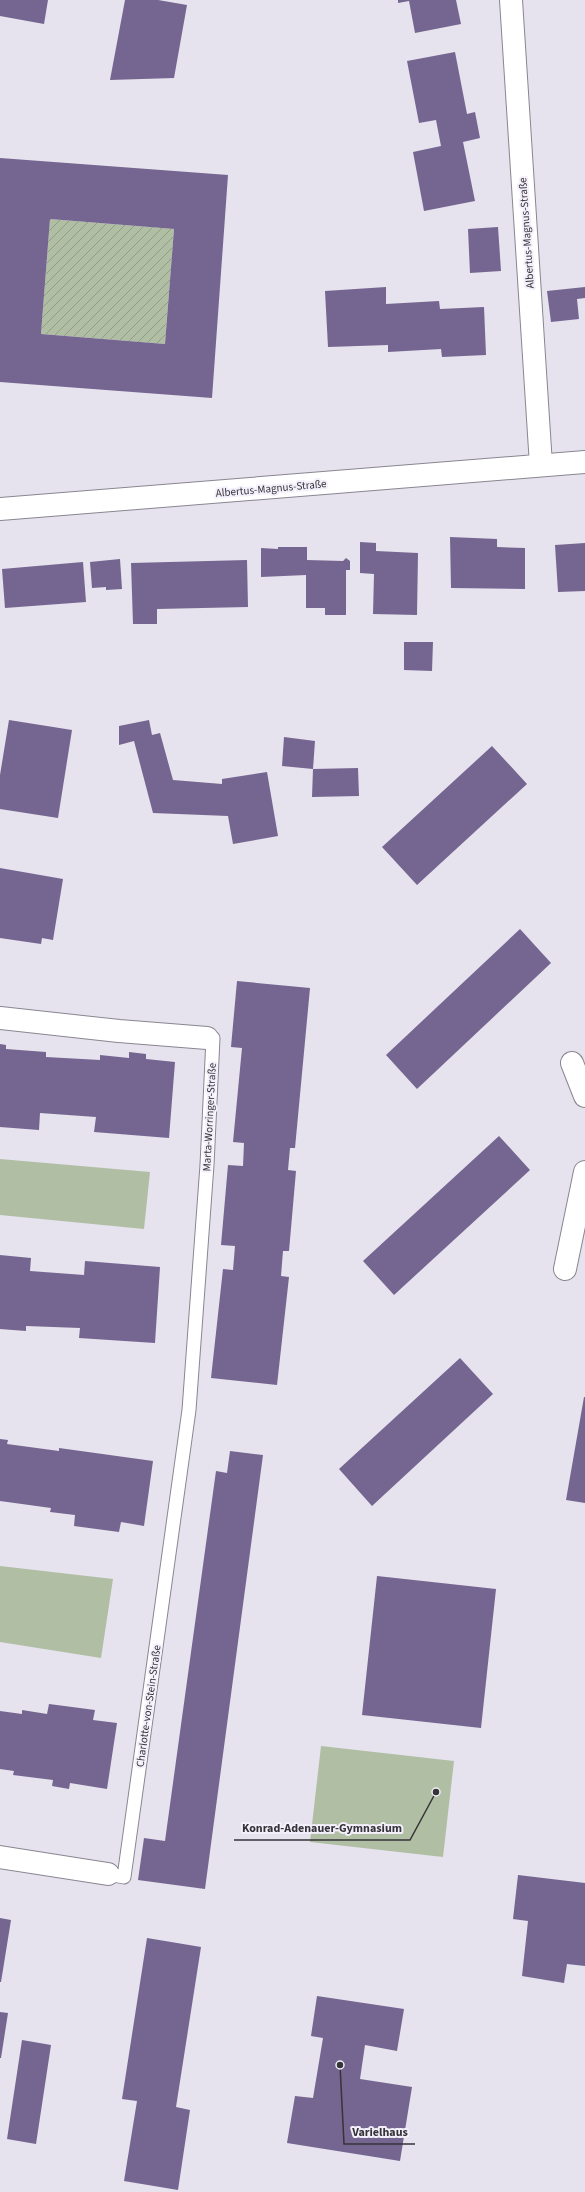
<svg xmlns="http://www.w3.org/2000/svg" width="585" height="2192" font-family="'Source Sans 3',sans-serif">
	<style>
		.green { fill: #b0bfa4 }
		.garden { fill: url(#garden-furrows) }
		.building { fill: #746690; fill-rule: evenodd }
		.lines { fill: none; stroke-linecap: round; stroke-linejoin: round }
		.service-casing { stroke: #898691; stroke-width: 15 }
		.minor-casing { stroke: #898691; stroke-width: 24 }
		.service { stroke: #fff; stroke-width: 13 }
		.minor { stroke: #fff; stroke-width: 22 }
		.labels { text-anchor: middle; stroke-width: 4; stroke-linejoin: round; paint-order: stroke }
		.street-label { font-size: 11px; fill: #353438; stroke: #f3effb }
		.leader { fill: none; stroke: #353438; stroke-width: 1.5 }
		.callout-dot { fill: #353438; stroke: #f3effb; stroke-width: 1.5 }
		.callout-label { font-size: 12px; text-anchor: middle; font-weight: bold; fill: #353438; stroke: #f3effb; stroke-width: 4; stroke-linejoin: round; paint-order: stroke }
	</style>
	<defs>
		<pattern id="garden-furrows" width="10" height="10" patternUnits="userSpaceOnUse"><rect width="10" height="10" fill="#b0bfa4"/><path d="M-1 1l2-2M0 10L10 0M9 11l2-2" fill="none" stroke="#909c87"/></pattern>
	</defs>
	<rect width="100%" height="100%" fill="#e6e2ee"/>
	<path class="green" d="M 0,1159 L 150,1172 L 144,1229 L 0,1215 Z
		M 0,1566 L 113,1579 L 101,1658 L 0,1642 Z
		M 321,1746 L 454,1761 L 443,1857 L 310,1842 Z"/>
	<path class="garden" d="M 50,219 L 174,229 L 165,344 L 41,334 Z"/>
	<path class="building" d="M 0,0 L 48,0 L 44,24 L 0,16 Z
		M 125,0 L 158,0 L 187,5 L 174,78 L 110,80 Z
		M 398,0 L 456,0 L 461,24 L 415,33 L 409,1 L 398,3 Z
		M 455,52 L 467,114 L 475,112 L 480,138 L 463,142 L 475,201 L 424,211 L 413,152 L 441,146 L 436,120 L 419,123 L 407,61 Z
		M 0,158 L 228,175 L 212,398 L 0,382 ZM 50,219 L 174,229 L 165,344 L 41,334 Z
		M 498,227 L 501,271 L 470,273 L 468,229 Z
		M 386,287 L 386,304 L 439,301 L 440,309 L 484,307 L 486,355 L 442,357 L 441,349 L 388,352 L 388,345 L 328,347 L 325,291 Z
		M 585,287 L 585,298 L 577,299 L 579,319 L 551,322 L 547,291 Z
		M 450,537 L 497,539 L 497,547 L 525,548 L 525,589 L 451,588 Z
		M 360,542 L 376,543 L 376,551 L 418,553 L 417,615 L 373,614 L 374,574 L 360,573 Z
		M 585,543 L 585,591 L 558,592 L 555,545 Z
		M 278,547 L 307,547 L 307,560 L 343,561 L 346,558 L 350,561 L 350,570 L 346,570 L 346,615 L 325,615 L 325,608 L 306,608 L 306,575 L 261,577 L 261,548 L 278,549 Z
		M 120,559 L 122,589 L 106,590 L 106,587 L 92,588 L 90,562 Z
		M 247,560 L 248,607 L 157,609 L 157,624 L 133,624 L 131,563 Z
		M 83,562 L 86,602 L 5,608 L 2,569 Z
		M 404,642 L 433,642 L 432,671 L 404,670 Z
		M 9,720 L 72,730 L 58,818 L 0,809 L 0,775 Z
		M 149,720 L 152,735 L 160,733 L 173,780 L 222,784 L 222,779 L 267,772 L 278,836 L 233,844 L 228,816 L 153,813 L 134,741 L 119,745 L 119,726 Z
		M 284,737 L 315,741 L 313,769 L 282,766 Z
		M 492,746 L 527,784 L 417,885 L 382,847 Z
		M 358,768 L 359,796 L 312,797 L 313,769 Z
		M 0,868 L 63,879 L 53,940 L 42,938 L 41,944 L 0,938 Z
		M 520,929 L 551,963 L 417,1089 L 386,1055 Z
		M 237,981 L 310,988 L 295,1148 L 290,1148 L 288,1170 L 296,1171 L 289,1251 L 283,1251 L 281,1276 L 289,1277 L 277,1385 L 211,1378 L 223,1269 L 233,1270 L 235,1246 L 221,1245 L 228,1165 L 243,1166 L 244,1143 L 233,1142 L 242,1048 L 231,1047 Z
		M 0,1044 L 6,1045 L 6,1049 L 46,1052 L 46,1057 L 100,1060 L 100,1055 L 129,1058 L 129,1052 L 146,1054 L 146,1059 L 175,1062 L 169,1138 L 94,1132 L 96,1117 L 40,1113 L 39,1130 L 0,1127 Z
		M 499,1136 L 530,1170 L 394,1295 L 363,1261 Z
		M 0,1255 L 31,1258 L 30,1271 L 84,1275 L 85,1261 L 160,1267 L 155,1343 L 79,1338 L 80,1328 L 26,1326 L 26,1331 L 0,1329 Z
		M 460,1358 L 493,1394 L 372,1506 L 339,1469 Z
		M 584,1397 L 585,1397 L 585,1503 L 566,1500 Z
		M 0,1439 L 8,1440 L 7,1444 L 59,1451 L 59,1448 L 153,1461 L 144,1526 L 121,1522 L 119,1532 L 74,1526 L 75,1515 L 50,1512 L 51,1508 L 0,1501 Z
		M 230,1451 L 263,1455 L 205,1889 L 138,1880 L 144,1838 L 165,1841 L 216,1471 L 227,1473 Z
		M 377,1576 L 496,1589 L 481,1728 L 362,1715 Z
		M 49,1704 L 95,1710 L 93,1720 L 117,1723 L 107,1789 L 70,1783 L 69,1789 L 52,1786 L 53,1780 L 13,1775 L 14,1771 L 0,1769 L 0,1711 L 22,1714 L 22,1710 L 47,1714 Z
		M 518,1875 L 585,1883 L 585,1966 L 567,1964 L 564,1983 L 522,1976 L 528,1921 L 513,1919 Z
		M 0,1918 L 11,1920 L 1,1982 L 0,1982 Z
		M 147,1938 L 201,1947 L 176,2107 L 190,2110 L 178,2190 L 124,2181 L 137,2101 L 122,2099 Z
		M 317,1996 L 404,2009 L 397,2051 L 365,2045 L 360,2079 L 412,2087 L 400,2161 L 287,2143 L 295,2096 L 313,2098 L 323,2038 L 311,2036 Z
		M 0,2012 L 8,2013 L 1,2058 L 0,2058 Z
		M 22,2040 L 51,2045 L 36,2144 L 7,2139 Z"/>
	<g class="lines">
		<g class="service-casing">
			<path id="service" d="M 108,1874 L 124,1877 L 189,1410 L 207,1165 L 213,1038 L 207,1038"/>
		</g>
		<g class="minor-casing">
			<path id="minor" d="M 511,0 L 541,465
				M 0,509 L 585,462
				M 0,1018 L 119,1031 L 207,1038
				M 572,1063 L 585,1096
				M 565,1269 L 585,1172
				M 0,1857 L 108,1874"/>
		</g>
		<use href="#service" class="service"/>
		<use href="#minor" class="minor"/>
	</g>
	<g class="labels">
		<g class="street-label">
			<text transform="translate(526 233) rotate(-94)" y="4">Albertus-Magnus-Straße</text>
			<text transform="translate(271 488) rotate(-5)" y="4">Albertus-Magnus-Straße</text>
			<text transform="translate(209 1117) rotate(-87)" y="4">Marta-Worringer-Straße</text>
			<text transform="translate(148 1706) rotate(-82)" y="4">Charlotte-von-Stein-Straße</text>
		</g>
	</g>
	<path class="leader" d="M436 1792L410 1840H234M340 2065L344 2144H415"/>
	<g class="callout-dot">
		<circle cx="436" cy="1792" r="4"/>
		<circle cx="340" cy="2065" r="4"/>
	</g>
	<g class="callout-label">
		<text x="322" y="1832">Konrad-Adenauer-Gymnasium</text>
		<text x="380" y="2136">Varielhaus</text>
	</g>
</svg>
